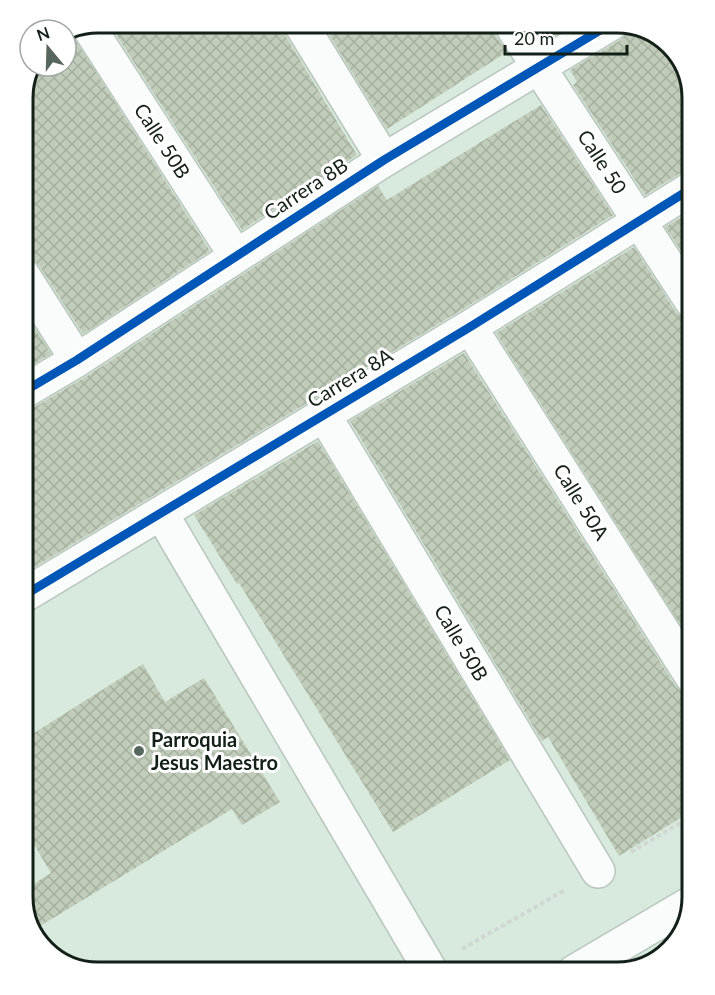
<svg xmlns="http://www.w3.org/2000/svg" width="715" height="995" font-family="Lato,sans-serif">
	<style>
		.building { fill: url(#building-cross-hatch) }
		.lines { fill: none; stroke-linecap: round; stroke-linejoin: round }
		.minor-casing { stroke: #b8c6bc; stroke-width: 36 }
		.path { stroke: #d0d6d2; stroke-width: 4; stroke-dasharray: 4.5 3; stroke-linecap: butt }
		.minor { stroke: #f9fcfa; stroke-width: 33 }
		.cycleway-casing { stroke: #fff; stroke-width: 13 }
		.cycleway { stroke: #0057b8; stroke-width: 9 }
		.poi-dot { fill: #58675d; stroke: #fff; stroke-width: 2 }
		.labels { text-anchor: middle; stroke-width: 6; stroke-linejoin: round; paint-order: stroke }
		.street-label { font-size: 20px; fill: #132018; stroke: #fff }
		.poi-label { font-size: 20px; font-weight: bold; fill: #132018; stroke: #fff; text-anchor: start }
		.rim { fill: none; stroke: #132018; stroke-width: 3 }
	</style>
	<defs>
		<pattern id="building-cross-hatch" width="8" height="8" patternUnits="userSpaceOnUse" patternTransform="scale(1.5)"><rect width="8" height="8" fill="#c1cdba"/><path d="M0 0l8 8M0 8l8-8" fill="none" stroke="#a5b09f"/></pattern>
	</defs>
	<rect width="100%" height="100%" fill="#d8eade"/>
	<path class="building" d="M 108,22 L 281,23 L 284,33 L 357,155 L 242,230 Z
		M 322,23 L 491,23 L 494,33 L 507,52 L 387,129 Z
		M 532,23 L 576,23 L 550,38 L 544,29 L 538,32 Z
		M 630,25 L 655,33 L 682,60 L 693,98 L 693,169 L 682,172 L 645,195 L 573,85 L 577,82 L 570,70 L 622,39 Z
		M 71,33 L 210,251 L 83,334 L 39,265 L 32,259 L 23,256 L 23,93 L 36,66 L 66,66 L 66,35 Z
		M 541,105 L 613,215 L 460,311 L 23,574 L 23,411 L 33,408 L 87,376 L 378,186 L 387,200 Z
		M 693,210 L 693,268 L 665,227 Z
		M 634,247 L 676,312 L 683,318 L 693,321 L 692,643 L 496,333 Z
		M 23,309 L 51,354 L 23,370 Z
		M 464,353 L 676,687 L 683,693 L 692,696 L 692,811 L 619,856 L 548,737 L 542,741 L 350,421 Z
		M 318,441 L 510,760 L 393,832 L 239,583 L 237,584 L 194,515 Z
		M 143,664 L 165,702 L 204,678 L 280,802 L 242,825 L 232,809 L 32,931 L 22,891 L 51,873 L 23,826 L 23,740 Z"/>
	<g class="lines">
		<g class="minor-casing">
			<path id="minor" d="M 300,23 L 384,160
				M 510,23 L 692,302
				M 88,26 L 236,256
				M 23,275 L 77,360
				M 470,327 L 692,677
				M 23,392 L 77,360 L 384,160 L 612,23
				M 324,415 L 598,871
				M 161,513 L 429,968
				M 23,596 L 470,327 L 692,188
				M 574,972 L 691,903"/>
		</g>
		<path class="path" d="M 631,852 L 692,816
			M 462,949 L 565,890"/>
		<use href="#minor" class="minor"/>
		<g class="cycleway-casing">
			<path id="cycleway" d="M 23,392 L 77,360 L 384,160 L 612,23
				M 23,596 L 470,327 L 692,188"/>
		</g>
		<use href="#cycleway" class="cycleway"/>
	</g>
	<circle class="poi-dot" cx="139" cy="751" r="6"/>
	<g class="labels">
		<g class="street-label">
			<text transform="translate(162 141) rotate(57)" y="7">Calle 50B</text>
			<text transform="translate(602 162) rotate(57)" y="7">Calle 50</text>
			<text transform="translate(306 189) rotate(-33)" y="7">Carrera 8B</text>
			<text transform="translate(350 378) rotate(-31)" y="7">Carrera 8A</text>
			<text transform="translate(581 502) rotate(58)" y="7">Calle 50A</text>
			<text transform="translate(461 643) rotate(59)" y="7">Calle 50B</text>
		</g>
		<g class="poi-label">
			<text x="151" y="747">Parroquia<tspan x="151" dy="23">Jesus Maestro</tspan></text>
		</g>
	</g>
	<path d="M0 0H715V995H0ZM98 33H617A65 65 0 0 1 682 98V897A65 65 0 0 1 617 962H98A65 65 0 0 1 33 897V98A65 65 0 0 1 98 33Z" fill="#fff" fill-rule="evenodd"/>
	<path class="rim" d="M98 33H617A65 65 0 0 1 682 98V897A65 65 0 0 1 617 962H98A65 65 0 0 1 33 897V98A65 65 0 0 1 98 33Z"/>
	<g transform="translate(48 48) rotate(341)"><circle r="28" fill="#ffffff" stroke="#a1a6a3" stroke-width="1.5"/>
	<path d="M0-4.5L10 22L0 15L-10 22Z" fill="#58675d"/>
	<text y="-9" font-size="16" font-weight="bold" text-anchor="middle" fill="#132018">N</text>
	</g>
	<path d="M505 45v9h122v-9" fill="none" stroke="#132018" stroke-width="3"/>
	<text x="514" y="45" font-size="18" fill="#132018" stroke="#ffffff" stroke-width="4.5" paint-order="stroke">20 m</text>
</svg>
